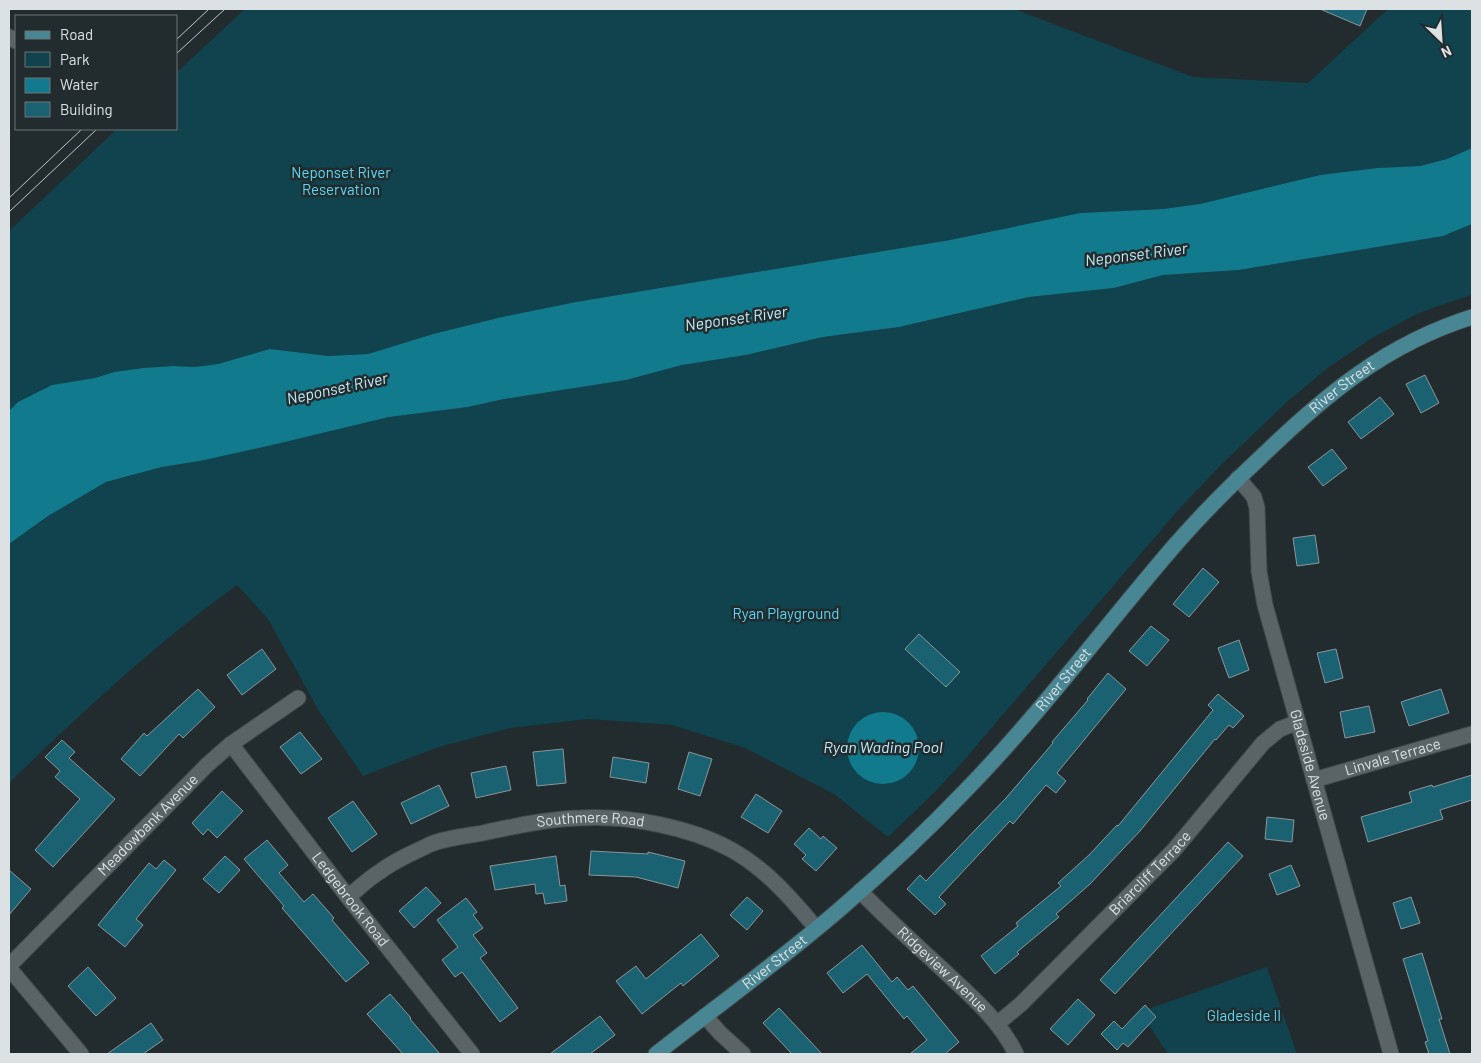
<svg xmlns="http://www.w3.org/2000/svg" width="1481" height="1063" font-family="Barlow,sans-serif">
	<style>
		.green { fill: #10434d }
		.water { fill: #127a8d }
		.building { fill: #1a6272; stroke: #8b9699 }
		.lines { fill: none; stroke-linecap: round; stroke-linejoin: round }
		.minor-casing { stroke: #41494b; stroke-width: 17 }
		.major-casing { stroke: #41494b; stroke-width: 17 }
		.minor { stroke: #5a6466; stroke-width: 15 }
		.major { stroke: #498693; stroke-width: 15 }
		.tram { stroke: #bec5c6; stroke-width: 1 }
		.labels { text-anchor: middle; stroke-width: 5; stroke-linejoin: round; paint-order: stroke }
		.park-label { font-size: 15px; fill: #56daf7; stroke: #222b2d }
		.street-label { font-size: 15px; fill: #dce2e3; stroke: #222b2d }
		.water-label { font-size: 16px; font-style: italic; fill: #c1edf9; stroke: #222b2d }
	</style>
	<rect width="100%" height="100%" fill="#222b2d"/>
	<path class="green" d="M 245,9 L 1014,9 L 1193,77 L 1308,83 L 1388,9 L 1472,9 L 1472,148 L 1447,159 L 1420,166 L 1377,168 L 1320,175 L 1200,204 L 1163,209 L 1080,213 L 950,240 L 576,302 L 503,317 L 433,334 L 368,354 L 328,356 L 270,349 L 218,364 L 195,367 L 173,366 L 143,368 L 114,372 L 95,378 L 72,382 L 18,402 L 9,411 L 9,231 L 117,129 L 176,129 L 176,73 Z
		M 1472,224 L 1472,295 L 1435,307 L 1415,315 L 1372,338 L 1329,367 L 1288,401 L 1223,463 L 1179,509 L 959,766 L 935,792 L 888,837 L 834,794 L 745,748 L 672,725 L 588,719 L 510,728 L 439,747 L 363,776 L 320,713 L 268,619 L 237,585 C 155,644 81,713 9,783 L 9,544 L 48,516 L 106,482 L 162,467 L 200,461 L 389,417 L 468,407 L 504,399 L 626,380 L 682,365 L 746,355 L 823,337 L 899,327 L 1029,297 L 1114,288 L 1163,275 L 1239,270 L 1443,236 Z
		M 1267,967 L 1297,1054 L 1168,1054 L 1140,1012 Z"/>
	<path class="water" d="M 1472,148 L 1472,224 L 1443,236 L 1239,270 L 1163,275 L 1114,288 L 1029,297 L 899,327 L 823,337 L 746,355 L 682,365 L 626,380 L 504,399 L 468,407 L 389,417 L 272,445 L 200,461 L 162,467 L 106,482 L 48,516 L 9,544 L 9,411 L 18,402 L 52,385 L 95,378 L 114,372 L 143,368 L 173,366 L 195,367 L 218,364 L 270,349 L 328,356 L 368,354 L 433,334 L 502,317 L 576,302 L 950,240 L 1080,213 L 1163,209 L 1200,204 L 1320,175 L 1377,168 L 1420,166 L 1447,159 Z
		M847 748a36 36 0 1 1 72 0a36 36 0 1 1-72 0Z"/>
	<path class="building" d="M 1320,9 L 1367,9 L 1360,26 Z
		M 1425,375 L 1439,403 L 1421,413 L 1406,384 Z
		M 1380,397 L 1394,414 L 1361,439 L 1348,422 Z
		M 1332,449 L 1347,468 L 1323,486 L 1308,467 Z
		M 1315,535 L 1319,563 L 1297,566 L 1293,538 Z
		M 1203,568 L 1219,582 L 1189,617 L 1173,604 Z
		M 1151,626 L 1169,640 L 1147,666 L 1129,651 Z
		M 919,634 L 960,672 L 946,687 L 905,649 Z
		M 1239,640 L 1249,670 L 1229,678 L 1218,648 Z
		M 262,649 L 276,669 L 242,695 L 227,675 Z
		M 1336,649 L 1343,678 L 1325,683 L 1317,653 Z
		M 1108,673 L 1126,689 L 1057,773 L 1066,781 L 1056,793 L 1046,785 L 1013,824 L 1010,821 L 939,897 L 946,904 L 935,915 L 907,889 L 920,875 L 926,881 L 1006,798 L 1053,743 L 1052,742 L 1088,700 L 1087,699 Z
		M 198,689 L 215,707 L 183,738 L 179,734 L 140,776 L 121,759 L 144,733 L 147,736 Z
		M 1441,689 L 1449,713 L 1409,726 L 1401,702 Z
		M 1218,694 L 1244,716 L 1233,728 L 1229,725 L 1216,740 L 1215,739 L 1140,831 L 1090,884 L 1056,914 L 1059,917 L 1017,952 L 1019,954 L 995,974 L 981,956 L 1018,926 L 1016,923 L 1061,886 L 1058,883 L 1089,855 L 1117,825 L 1118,826 L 1213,710 L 1208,705 Z
		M 1369,706 L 1375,732 L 1345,738 L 1340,712 Z
		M 300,732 L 322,759 L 301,774 L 280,747 Z
		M 62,740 L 75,752 L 69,758 L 115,799 L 53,867 L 35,850 L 80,799 L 55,777 L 60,771 L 45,757 Z
		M 563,749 L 566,783 L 537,786 L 533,752 Z
		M 689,752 L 712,759 L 700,796 L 678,789 Z
		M 613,757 L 649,763 L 646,783 L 610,777 Z
		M 506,766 L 511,790 L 476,798 L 471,773 Z
		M 1472,775 L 1472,800 L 1440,810 L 1443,819 L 1368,842 L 1361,817 L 1412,802 L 1409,792 L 1432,785 L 1433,787 Z
		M 439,785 L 449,806 L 411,824 L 401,803 Z
		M 222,791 L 243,811 L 217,838 L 208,829 L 203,835 L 192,823 Z
		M 756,794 L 782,811 L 768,833 L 741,817 Z
		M 353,801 L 377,834 L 352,852 L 328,818 Z
		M 1267,817 L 1294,820 L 1292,842 L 1265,839 Z
		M 809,828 L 821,839 L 823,836 L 837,848 L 816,871 L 802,859 L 806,855 L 794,844 Z
		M 267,840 L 288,865 L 279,873 L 304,902 L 313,894 L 334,918 L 332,920 L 369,963 L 346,982 L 282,908 L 284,906 L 244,859 Z
		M 1228,842 L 1243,856 L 1115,994 L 1100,980 Z
		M 591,851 L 648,854 L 648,852 L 685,861 L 678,888 L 636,877 L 589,875 Z
		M 225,856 L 240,870 L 219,893 L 203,879 Z
		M 556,856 L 560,886 L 565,885 L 567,901 L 545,904 L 543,893 L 536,894 L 535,884 L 495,890 L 490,866 Z
		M 164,860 L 176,870 L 136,919 L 143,925 L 125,947 L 98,925 L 149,863 L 156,869 Z
		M 1291,865 L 1300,886 L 1277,895 L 1269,874 Z
		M 9,870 L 31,889 L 9,915 Z
		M 426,887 L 441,903 L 414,928 L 399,911 Z
		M 747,897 L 763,911 L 747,930 L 730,915 Z
		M 1411,897 L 1420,923 L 1401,929 L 1393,903 Z
		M 466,898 L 477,912 L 473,915 L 483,928 L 473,935 L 487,953 L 480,958 L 518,1008 L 500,1022 L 462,972 L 455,977 L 442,960 L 458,947 L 437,920 Z
		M 701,934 L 719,956 L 683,986 L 681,983 L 642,1014 L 616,981 L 636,966 L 646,979 Z
		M 862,945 L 892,982 L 897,977 L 908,990 L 913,986 L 959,1042 L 945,1054 L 910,1054 L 927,1040 L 907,1016 L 904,1019 L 867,974 L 843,993 L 827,973 Z
		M 1422,953 L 1442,1019 L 1439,1019 L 1450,1054 L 1429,1054 L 1425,1042 L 1428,1041 L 1403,959 Z
		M 88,967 L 116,998 L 96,1016 L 68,986 Z
		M 390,994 L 411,1018 L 410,1019 L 440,1054 L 403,1054 L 367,1014 Z
		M 1078,999 L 1095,1015 L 1068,1045 L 1050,1029 Z
		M 1145,1005 L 1156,1017 L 1128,1047 L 1123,1043 L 1117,1050 L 1101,1034 L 1114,1021 L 1122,1029 Z
		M 779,1008 L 822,1054 L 792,1054 L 763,1023 Z
		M 600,1016 L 615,1035 L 590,1054 L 550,1054 Z
		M 151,1023 L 163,1040 L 143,1054 L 107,1054 Z"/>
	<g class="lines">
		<g class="minor-casing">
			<g id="minor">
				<path d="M 9,37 L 16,41"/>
				<path id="s1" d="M 1238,478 L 1254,497 L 1257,508 L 1259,571 L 1265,605 L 1391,1054"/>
				<path id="s2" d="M 231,744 L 348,897 L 472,1054"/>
				<path id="s3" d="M 1314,780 L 1472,734"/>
				<path id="s4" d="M 860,891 C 886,918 914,943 941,968 C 969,994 999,1019 1016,1054"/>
				<path id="s5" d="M 348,897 C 359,888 369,878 381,871 C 395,860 415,852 431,844 C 446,838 466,836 483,833 C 515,826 547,819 580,818 C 627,815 689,827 730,849 C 765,868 791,898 816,928"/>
				<path id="s6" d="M 9,966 L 207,765 L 231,744 L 298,698"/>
				<path d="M 9,968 L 81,1054"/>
				<path d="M 705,1016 L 720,1033 L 743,1054"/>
				<path id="s7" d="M 997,1024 L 1021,1004 L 1174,850 L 1263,743 L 1280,729 L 1298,722"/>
			</g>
		</g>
		<g class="major-casing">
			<g id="major">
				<path id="s8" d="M 656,1054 C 717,1006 781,960 840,909 C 883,872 926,832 966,790 C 1041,713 1105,626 1175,545 C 1202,514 1231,485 1261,457 C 1325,395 1386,344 1472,317"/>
			</g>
		</g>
		<use href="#minor" class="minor"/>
		<use href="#major" class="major"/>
		<path class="tram" d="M 176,40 L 209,9
			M 176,54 L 225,9
			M 9,198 L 82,129
			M 9,212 L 97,129"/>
	</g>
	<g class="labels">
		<g class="park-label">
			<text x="341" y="178">Neponset River<tspan x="341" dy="17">Reservation</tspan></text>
			<text x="786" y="619">Ryan Playground</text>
			<text x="1244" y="1021">Gladeside II</text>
		</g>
		<g class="street-label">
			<text dy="5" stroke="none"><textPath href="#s8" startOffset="960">River Street</textPath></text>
			<text dy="5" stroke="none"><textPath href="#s8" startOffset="555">River Street</textPath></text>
			<text dy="5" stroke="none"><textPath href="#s3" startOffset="82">Linvale Terrace</textPath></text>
			<text dy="5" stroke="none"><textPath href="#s1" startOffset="300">Gladeside Avenue</textPath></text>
			<text dy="5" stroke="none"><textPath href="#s5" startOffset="261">Southmere Road</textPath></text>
			<text dy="5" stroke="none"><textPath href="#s6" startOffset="198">Meadowbank Avenue</textPath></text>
			<text dy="5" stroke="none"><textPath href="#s7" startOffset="215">Briarcliff Terrace</textPath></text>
			<text dy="5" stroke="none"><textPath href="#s2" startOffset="196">Ledgebrook Road</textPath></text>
			<text dy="5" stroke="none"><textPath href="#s8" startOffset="150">River Street</textPath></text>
			<text dy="5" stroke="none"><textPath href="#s4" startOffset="114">Ridgeview Avenue</textPath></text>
		</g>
		<g class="water-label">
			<text transform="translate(1136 254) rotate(-7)" y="6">Neponset River</text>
			<text transform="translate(736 318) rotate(-8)" y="6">Neponset River</text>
			<text transform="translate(337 388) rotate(-12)" y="6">Neponset River</text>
			<text x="883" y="753">Ryan Wading Pool</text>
		</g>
	</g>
	<rect width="1481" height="1063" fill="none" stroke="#dce2e3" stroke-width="20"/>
	<rect x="15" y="15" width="162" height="115" fill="#222b2d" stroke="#6c7476"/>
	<rect x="25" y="31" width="25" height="8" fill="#498693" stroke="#6c7476"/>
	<text x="60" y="40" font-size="15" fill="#dce2e3">Road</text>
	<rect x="25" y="52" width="25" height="15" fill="#10434d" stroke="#6c7476"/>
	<text x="60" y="65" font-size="15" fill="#dce2e3">Park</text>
	<rect x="25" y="78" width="25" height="15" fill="#127a8d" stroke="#6c7476"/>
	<text x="60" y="90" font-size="15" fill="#dce2e3">Water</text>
	<rect x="25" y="102" width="25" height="15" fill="#1a6272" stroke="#6c7476"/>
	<text x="60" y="115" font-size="15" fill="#dce2e3">Building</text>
	<g transform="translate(1441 40) rotate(155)" stroke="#222b2d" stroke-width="4" paint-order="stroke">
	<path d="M0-4L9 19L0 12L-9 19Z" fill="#dce2e3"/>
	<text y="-8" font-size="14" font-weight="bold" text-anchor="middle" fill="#dce2e3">N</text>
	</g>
</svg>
